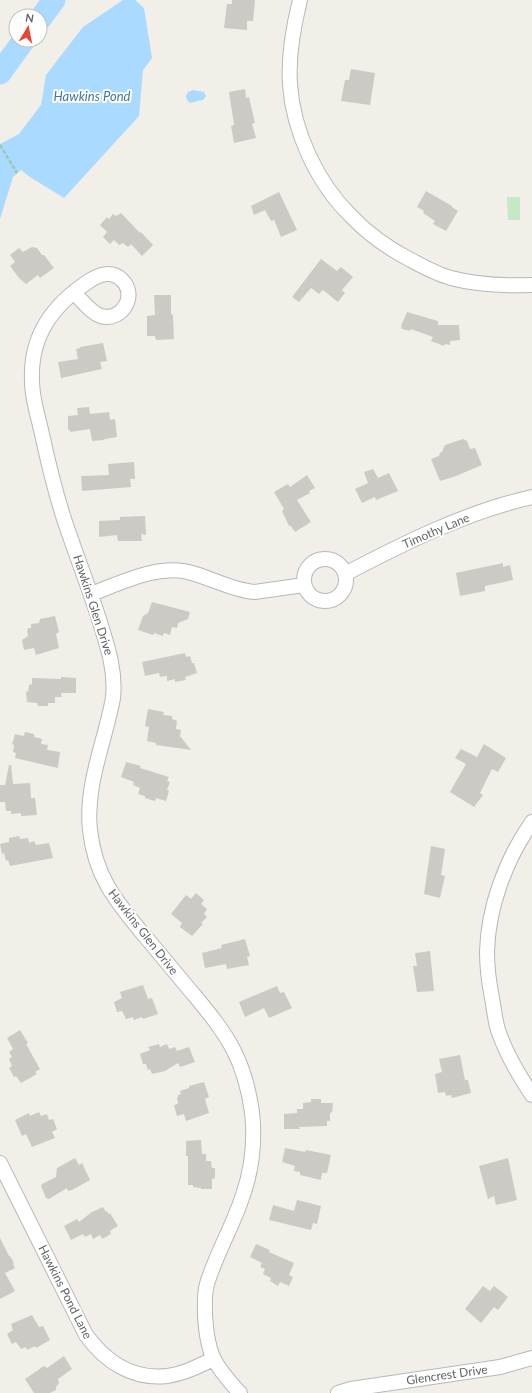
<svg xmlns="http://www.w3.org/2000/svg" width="532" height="1393" font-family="Lato,sans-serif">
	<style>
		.green { fill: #c5e8c5 }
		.water { fill: #aadaff }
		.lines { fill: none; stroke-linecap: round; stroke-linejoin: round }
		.river { stroke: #aadaff; stroke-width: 23 }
		.building { fill: #cccac5 }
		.street-casing { stroke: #b5b8bc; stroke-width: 16 }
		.path { stroke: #9cc7a9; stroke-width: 2.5; stroke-dasharray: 4 2; stroke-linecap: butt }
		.street { stroke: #fff; stroke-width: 14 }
		.labels { text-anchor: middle; stroke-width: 4; stroke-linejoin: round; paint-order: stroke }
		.street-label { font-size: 12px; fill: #5f6368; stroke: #fff }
		.water-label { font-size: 13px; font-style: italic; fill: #4174aa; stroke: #fff }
	</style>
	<rect width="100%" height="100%" fill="#f1efe8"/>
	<path class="green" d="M 507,197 L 520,197 L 520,220 L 508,220 Z"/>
	<path class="water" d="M 123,0 L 135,0 L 144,8 L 152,58 L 143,70 L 139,116 L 64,198 L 30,177 L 21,170 L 13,177 L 0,219 L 0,144 L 19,134 L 41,105 L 46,75 L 83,27 Z
		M 193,90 L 204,92 L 206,96 L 203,100 C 198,100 195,102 190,103 L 187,100 L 186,96 L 188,92 Z"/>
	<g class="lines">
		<path class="river" d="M 40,19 L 54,0
			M 0,73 L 24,40"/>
	</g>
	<path class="building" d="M 232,0 L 255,0 L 253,21 L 247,21 L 247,30 L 224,28 L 227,4 L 232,4 Z
		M 351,69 L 375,73 L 370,105 L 341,101 L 345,80 L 349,80 Z
		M 245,89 L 246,98 L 249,97 L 255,123 L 252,124 L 256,138 L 234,143 L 231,126 L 234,125 L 229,92 Z
		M 426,191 L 452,206 L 452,207 L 458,211 L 446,231 L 433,224 L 435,221 L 423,213 L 424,211 L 417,207 Z
		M 279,192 L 297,230 L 281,237 L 274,220 L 271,221 L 265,210 L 254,215 L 251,206 Z
		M 121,213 L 140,233 L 141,232 L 153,245 L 142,256 L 131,244 L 128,247 L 123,243 L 119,245 L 114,240 L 110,244 L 103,237 L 107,232 L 100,225 L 107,217 L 109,219 L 113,214 L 116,216 Z
		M 32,247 L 37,248 L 42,255 L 44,255 L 54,268 L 40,278 L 38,275 L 26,284 L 19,278 L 10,266 L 15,262 L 10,255 L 19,248 L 23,252 Z
		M 321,259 L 337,271 L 341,267 L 353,277 L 342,290 L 345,293 L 338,302 L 323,290 L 319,294 L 311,288 L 299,302 L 292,297 Z
		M 154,295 L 171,295 L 171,314 L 173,315 L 174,339 L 156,340 L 155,336 L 147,336 L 147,316 L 155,315 Z
		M 407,312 L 438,321 L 438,325 L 459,325 L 460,340 L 450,341 L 450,345 L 445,344 L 444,346 L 431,341 L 433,337 L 411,329 L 410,331 L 402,329 L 401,326 Z
		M 103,343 L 107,361 L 100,362 L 102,369 L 61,378 L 58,362 L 78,359 L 76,349 L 80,348 L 80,347 Z
		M 89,407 L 90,414 L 109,412 L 110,420 L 115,419 L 117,437 L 105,439 L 104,440 L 92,441 L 90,429 L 70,432 L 70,430 L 68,430 L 68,416 L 78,415 L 77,408 Z
		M 463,439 L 467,441 L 470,449 L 475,448 L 482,465 L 456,476 L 440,481 L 431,459 L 439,456 L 440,453 L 442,452 L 445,445 Z
		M 134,462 L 135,479 L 130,479 L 131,487 L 82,491 L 81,476 L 109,475 L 108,464 Z
		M 373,469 L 378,478 L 389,473 L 398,491 L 376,500 L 375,497 L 362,503 L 355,489 L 368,483 L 364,472 Z
		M 307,475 L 315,488 L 309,491 L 310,493 L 297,500 L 311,522 L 295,532 L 290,525 L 289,526 L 282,511 L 284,509 L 274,492 L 288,484 L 290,487 Z
		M 145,516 L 146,535 L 141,534 L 142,541 L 118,541 L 117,535 L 99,537 L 99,521 L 120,520 L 120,517 Z
		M 503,563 L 503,567 L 510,565 L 513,580 L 485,586 L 485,591 L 460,596 L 456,573 Z
		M 152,602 L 190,612 L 188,619 L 178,623 L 177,628 L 172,627 L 170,635 L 164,633 L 163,636 L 154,633 L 153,635 L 138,630 L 143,616 L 148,613 Z
		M 55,616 L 59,632 L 56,634 L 59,648 L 36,655 L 34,648 L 24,650 L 22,640 L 28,636 L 27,630 L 28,630 L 28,628 L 31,628 L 31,624 L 39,623 L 40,619 Z
		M 185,653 L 186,657 L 190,656 L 192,663 L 194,663 L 197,673 L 185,677 L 186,680 L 175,682 L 175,679 L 167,681 L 167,676 L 160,677 L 159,673 L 145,676 L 142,662 Z
		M 61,677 L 76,678 L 76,693 L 61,693 L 62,697 L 55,697 L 55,703 L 48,703 L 48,706 L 38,706 L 37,703 L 27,702 L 26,691 L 28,692 L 29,685 L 32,684 L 32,678 L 61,679 Z
		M 148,709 L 164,712 L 163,715 L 172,716 L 172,719 L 177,721 L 176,729 L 181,730 L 180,736 L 191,750 L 156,745 L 156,743 L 147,741 L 149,727 L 145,726 Z
		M 25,732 L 34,734 L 34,737 L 42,739 L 41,744 L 48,745 L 47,750 L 60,752 L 58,768 L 15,758 L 16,753 L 13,752 L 14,745 L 12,744 L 15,734 L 24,736 Z
		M 484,744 L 506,758 L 498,772 L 492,769 L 480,793 L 483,795 L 474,807 L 450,792 L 466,764 L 455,758 L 461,749 L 477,757 Z
		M 126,762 L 141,766 L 140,768 L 169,777 L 167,781 L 170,782 L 167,790 L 169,791 L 166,801 L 156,798 L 155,801 L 145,798 L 145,796 L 138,794 L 140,788 L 133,785 L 134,782 L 121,777 Z
		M 9,765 L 11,765 L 13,784 L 30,783 L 31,798 L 35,798 L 37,815 L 21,816 L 21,813 L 11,814 L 11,811 L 6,811 L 5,802 L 0,802 L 0,785 L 5,785 Z
		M 19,836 L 20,839 L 28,838 L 29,843 L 34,841 L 36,845 L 49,843 L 53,858 L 10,866 L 8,860 L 6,861 L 4,853 L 2,854 L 0,844 L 9,842 L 9,838 Z
		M 431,846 L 445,849 L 441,875 L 445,876 L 440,898 L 424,894 Z
		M 196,893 L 204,900 L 201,904 L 207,909 L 204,914 L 207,917 L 201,923 L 203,924 L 192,936 L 180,927 L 182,923 L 171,914 L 186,895 L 191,899 Z
		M 245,939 L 250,956 L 247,957 L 249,965 L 227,969 L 226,964 L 205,968 L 202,953 L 222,948 L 221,945 Z
		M 430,951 L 434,991 L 417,992 L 413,966 L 417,966 L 415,953 Z
		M 143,985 L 148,999 L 152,998 L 158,1014 L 143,1019 L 142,1017 L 134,1020 L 133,1017 L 126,1019 L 122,1011 L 117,1012 L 114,1002 L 122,998 L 120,992 Z
		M 277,986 L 280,993 L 284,992 L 292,1008 L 269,1018 L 264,1008 L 245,1017 L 239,1002 Z
		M 20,1030 L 28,1043 L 26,1044 L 40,1069 L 35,1072 L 37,1074 L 21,1083 L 16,1076 L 14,1077 L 9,1068 L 12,1066 L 9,1059 L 12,1057 L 9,1052 L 13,1049 L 7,1038 Z
		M 159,1044 L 160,1047 L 167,1044 L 169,1049 L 175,1047 L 177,1051 L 189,1047 L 195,1062 L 180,1067 L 178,1063 L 165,1071 L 152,1074 L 150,1069 L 148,1070 L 146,1064 L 143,1064 L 140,1054 L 150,1050 L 148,1047 Z
		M 460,1055 L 465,1080 L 468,1080 L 471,1093 L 452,1098 L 451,1095 L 446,1096 L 445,1092 L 438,1093 L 435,1074 L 442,1072 L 439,1059 Z
		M 204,1082 L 209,1097 L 205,1099 L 209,1113 L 186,1121 L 184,1114 L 177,1116 L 174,1105 L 178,1104 L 177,1097 L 178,1097 L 178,1095 L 181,1094 L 180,1091 L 189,1088 L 189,1086 Z
		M 311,1099 L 321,1099 L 321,1103 L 333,1103 L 332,1112 L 330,1113 L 330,1121 L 327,1121 L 327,1126 L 299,1127 L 300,1129 L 284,1129 L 284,1114 L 297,1113 L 297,1109 L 303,1109 L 303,1103 L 311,1102 Z
		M 39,1112 L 41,1116 L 47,1114 L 49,1120 L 53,1119 L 57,1129 L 52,1132 L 55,1138 L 32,1147 L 26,1134 L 22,1136 L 15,1120 L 29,1113 L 30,1116 Z
		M 201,1140 L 202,1154 L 206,1154 L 206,1161 L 211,1161 L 212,1168 L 215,1168 L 215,1178 L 212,1179 L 212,1189 L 201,1189 L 201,1188 L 193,1187 L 193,1185 L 188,1185 L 188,1156 L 186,1156 L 186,1141 Z
		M 285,1148 L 305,1152 L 306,1150 L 331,1155 L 327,1173 L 322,1173 L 321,1180 L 300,1175 L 300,1172 L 294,1171 L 295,1166 L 282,1162 Z
		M 75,1158 L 79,1165 L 82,1163 L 90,1180 L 72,1190 L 68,1191 L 67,1188 L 49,1199 L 46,1198 L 41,1186 L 42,1184 L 56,1177 L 57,1168 Z
		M 508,1158 L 517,1200 L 496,1205 L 494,1196 L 488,1199 L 479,1166 Z
		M 297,1200 L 321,1206 L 317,1224 L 313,1223 L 311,1230 L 269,1220 L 273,1205 L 294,1211 Z
		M 103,1207 L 106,1212 L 107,1211 L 108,1214 L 110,1213 L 118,1226 L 110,1231 L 111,1234 L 102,1239 L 100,1235 L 93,1239 L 91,1234 L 85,1237 L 83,1234 L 71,1240 L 64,1226 L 77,1219 L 79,1222 L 92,1212 Z
		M 0,1238 L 9,1256 L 10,1256 L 14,1263 L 13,1264 L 15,1268 L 5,1273 L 15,1291 L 0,1299 Z
		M 256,1244 L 270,1250 L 269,1252 L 294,1263 L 289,1275 L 293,1277 L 289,1286 L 280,1282 L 278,1286 L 270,1281 L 271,1278 L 263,1274 L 265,1269 L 260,1267 L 262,1263 L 250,1257 Z
		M 483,1286 L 490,1291 L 494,1286 L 508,1297 L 498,1310 L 494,1307 L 481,1323 L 465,1309 Z
		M 32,1315 L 39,1327 L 43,1326 L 50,1340 L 36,1348 L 35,1346 L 27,1350 L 26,1347 L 21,1349 L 16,1342 L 12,1344 L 7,1334 L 13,1330 L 11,1324 Z
		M 64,1356 L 72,1369 L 58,1379 L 59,1383 L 56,1387 L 56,1390 L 50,1393 L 34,1393 L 25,1379 L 44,1366 L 47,1368 Z"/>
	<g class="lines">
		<g class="street-casing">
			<path id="street" d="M 300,0 C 293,28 288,55 290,84 C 293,131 317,183 351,216 C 368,234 388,248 409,259 C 422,266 436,274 451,278 C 477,285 505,286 532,285
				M 74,293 C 82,300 91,313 101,316 C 122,322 138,295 122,280 C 112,270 100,274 89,281 C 53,305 30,335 32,381 C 32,399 38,416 42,434 C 48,462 55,491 64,519 C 75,552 88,585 99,619 C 107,645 116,670 113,698 C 105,742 85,785 90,830 C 95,876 115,900 143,934 C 161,955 178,976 195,996 C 209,1013 223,1030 233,1049 C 243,1068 249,1091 252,1112 C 255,1139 252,1169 243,1195 C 233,1226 216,1254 207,1284 C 204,1294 205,1305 205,1315 C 207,1354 214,1365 240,1393
				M304 580a21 21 0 1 1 42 0a21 21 0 1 1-42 0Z
				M 345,574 C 404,543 466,512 532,497
				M 91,594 C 121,583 159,563 192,573 C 213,579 232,590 254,592 L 304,585
				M 532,822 C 506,859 488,907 487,952 C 487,968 489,983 492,998 C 494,1009 495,1020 498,1030 C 506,1054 518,1074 532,1095
				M 0,1163 L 86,1335 C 105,1361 132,1380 167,1376 C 183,1374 199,1366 213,1359
				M 338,1393 L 351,1389 L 500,1367 L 532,1358"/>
		</g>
		<path class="path" d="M 0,145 L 17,173"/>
		<use href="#street" class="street"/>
	</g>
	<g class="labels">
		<g class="street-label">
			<text transform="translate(436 531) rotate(-23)" y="4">Timothy Lane</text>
			<text transform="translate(93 605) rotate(72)" y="4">Hawkins Glen Drive</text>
			<text transform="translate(143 932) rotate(52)" y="4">Hawkins Glen Drive</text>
			<text transform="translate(65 1292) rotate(63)" y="4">Hawkins Pond Lane</text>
			<text transform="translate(447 1375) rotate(-8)" y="4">Glencrest Drive</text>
		</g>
		<g class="water-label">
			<text x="92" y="101">Hawkins Pond</text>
		</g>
	</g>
	<g transform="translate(28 28) rotate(10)"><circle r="19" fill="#ffffff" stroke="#bfc1c3"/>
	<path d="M0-3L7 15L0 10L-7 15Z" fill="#ea4335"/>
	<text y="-6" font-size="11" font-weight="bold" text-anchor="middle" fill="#5f6368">N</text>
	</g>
</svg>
